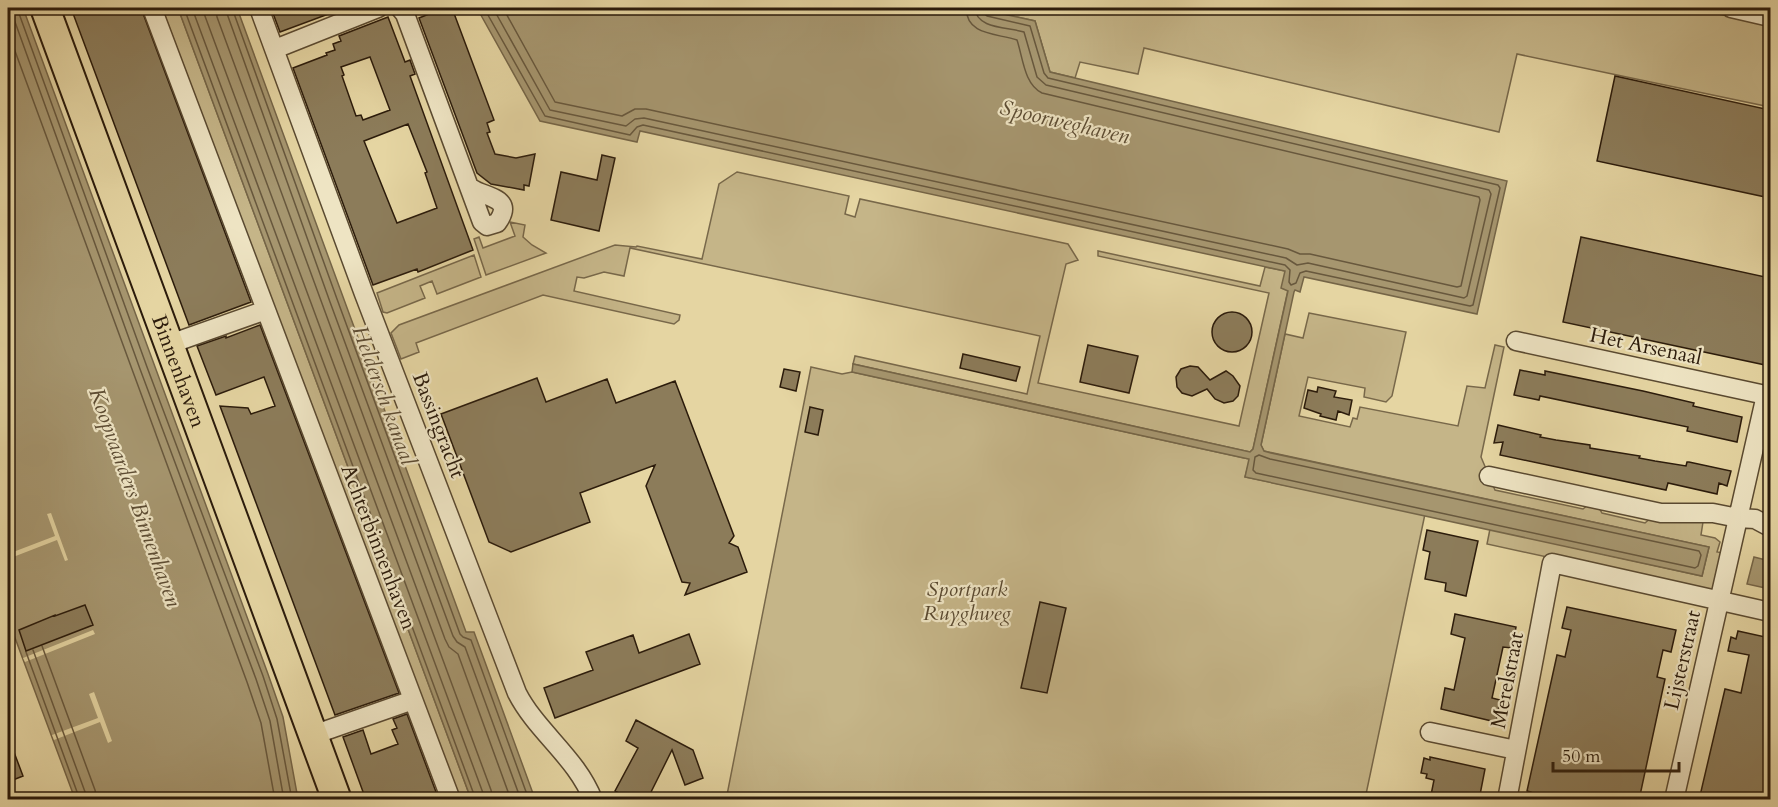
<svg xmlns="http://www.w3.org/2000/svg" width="1778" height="807" font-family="Cardo,serif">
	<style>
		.green { fill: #c5b588; stroke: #78684a; stroke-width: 1.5 }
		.water { fill: #a6966f; stroke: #756547; stroke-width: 1.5 }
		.pier { fill: #e5d5a2 }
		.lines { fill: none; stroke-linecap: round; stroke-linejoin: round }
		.shore { stroke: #68583d; stroke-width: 1.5 }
		.building { fill: #8c7c5a; stroke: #2b1b0b; stroke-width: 1.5; fill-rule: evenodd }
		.street-casing { stroke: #5a4a31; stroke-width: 21 }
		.primary-casing { stroke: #2b1b0b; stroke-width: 32 }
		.street { stroke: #eee4c3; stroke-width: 18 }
		.primary { stroke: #e5d5a2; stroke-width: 28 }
		.labels { text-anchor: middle; stroke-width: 4.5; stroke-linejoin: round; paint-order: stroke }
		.street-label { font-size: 21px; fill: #2b1b0b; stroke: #eee4c3 }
		.park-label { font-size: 21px; font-style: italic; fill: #594930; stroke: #eee4c3 }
		.water-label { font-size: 22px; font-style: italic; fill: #5c4c33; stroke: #eee4c3 }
	</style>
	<rect width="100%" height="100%" fill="#e5d5a2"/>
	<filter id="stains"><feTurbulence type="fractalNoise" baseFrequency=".00333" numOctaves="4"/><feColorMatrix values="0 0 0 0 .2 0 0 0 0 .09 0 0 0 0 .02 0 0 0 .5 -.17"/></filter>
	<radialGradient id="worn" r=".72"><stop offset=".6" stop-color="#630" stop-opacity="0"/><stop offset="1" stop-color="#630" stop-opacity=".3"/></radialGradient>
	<path class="green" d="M 162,8 L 178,8 L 471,799 L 458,799 Z
		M 976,8 L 1690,8 L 1770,25 L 1770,107 L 1517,54 L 1499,132 L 1144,48 L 1138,74 L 1080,62 L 1075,78 L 1050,72 L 1035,21 Z
		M 737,172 L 849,196 L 845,214 L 855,217 L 860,199 L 1068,244 L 1078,260 L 1066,264 L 1038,383 L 1239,426 L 1269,293 L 1098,256 L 1098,251 L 1260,286 L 1265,267 L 1285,271 L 1288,290 L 1253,449 L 1250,452 L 853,364 L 855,356 L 1027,394 L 1040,336 L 630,248 L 624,276 L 604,272 L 584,278 L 577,277 L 574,291 L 680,315 L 679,320 L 674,324 L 543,295 L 416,343 L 419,352 L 401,359 L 391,333 L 399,325 L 615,245 L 636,247 L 637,246 L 702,259 L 719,184 Z
		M 510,222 L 525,225 L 523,237 L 532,245 L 546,253 L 486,275 L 474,239 L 479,237 L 483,248 L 515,236 Z
		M 474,255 L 481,277 L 437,294 L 432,281 L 420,286 L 425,298 L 387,313 L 383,312 L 377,293 Z
		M 1309,313 L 1406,332 L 1392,396 L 1386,402 L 1364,397 L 1365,388 L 1308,377 L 1299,416 L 1350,427 L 1353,418 L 1357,419 L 1360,407 L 1458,426 L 1467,386 L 1485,388 L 1495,345 L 1504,347 L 1481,457 L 1495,490 L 1583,509 L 1589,504 L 1598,506 L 1602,513 L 1645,523 L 1652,517 L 1703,522 L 1701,535 L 1715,538 L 1720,542 L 1717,552 L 1724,553 L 1713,590 L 1709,592 L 1487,544 L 1490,529 L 1702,576 L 1709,547 L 1264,451 L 1261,445 L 1285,334 L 1303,338 Z
		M 811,367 L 842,374 L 852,372 L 1244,458 L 1250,459 L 1245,477 L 1425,514 L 1365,799 L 726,800 Z"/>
	<path class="water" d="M 8,8 L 23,8 L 268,674 L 283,717 L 298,799 L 75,799 L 8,619 Z
		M 178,8 L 237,8 L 466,632 L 474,632 L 535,799 L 471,799 Z
		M 477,8 L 976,8 L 1035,21 L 1050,72 L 1507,181 L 1477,314 L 1304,277 L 1300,292 L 1295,290 L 1294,292 L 1261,445 L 1264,451 L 1271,453 L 1709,547 L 1702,576 L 1245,477 L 1249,459 L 852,372 L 853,364 L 1250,452 L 1253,449 L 1288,291 L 1281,288 L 1285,271 L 640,131 L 637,142 L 540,121 Z
		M 1754,557 L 1770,561 L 1770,589 L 1747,584 Z"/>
	<path class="pier" d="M 51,513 L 68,560 L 65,561 L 57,540 L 8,559 L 8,554 L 55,536 L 47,514 Z
		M 93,630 L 95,634 L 25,662 L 23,658 Z
		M 94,692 L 112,741 L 108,743 L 100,722 L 54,740 L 52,735 L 98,718 L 89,694 Z"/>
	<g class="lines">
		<path class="shore" d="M 10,8 L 140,369 L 256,679 L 270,721 L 284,800
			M 17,8 L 147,367 L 263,676 L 277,719 L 292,800
			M 184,8 L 476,800
			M 192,8 L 483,793 L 484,800
			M 202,8 L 491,790 L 493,800
			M 216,8 L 217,17 L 445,639 L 449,647 L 458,654 L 511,800
			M 225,8 L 330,302 L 453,636 L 457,642 L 465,647 L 521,800
			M 232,8 L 337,299 L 460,634 L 463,637 L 471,640 L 529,800
			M 484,8 L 545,116 L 630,135 L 637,127 L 643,125 L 1285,265 L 1290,270 L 1289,282 L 1291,285 L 1296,283 L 1300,273 L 1306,271 L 1470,306 L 1473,305 L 1500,188 L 1498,185 L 1048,78 L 1044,73 L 1030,26 L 987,16 L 983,13 L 982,8
			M 493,8 L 550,110 L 626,126 L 635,119 L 644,118 L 1286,258 L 1297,265 L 1308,263 L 1464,298 L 1467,296 L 1491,194 L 1489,190 L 1046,85 L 1037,77 L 1024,32 C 1008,27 976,29 975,8
			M 503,8 L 555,102 L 622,116 L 635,109 L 646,109 L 1288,249 L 1300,254 L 1310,254 L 1457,287 L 1461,286 L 1480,200 L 1479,197 L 1042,93 C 1024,84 1023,58 1017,40 C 996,33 967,36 966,8
			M 8,32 L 247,682 L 261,723 L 275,800
			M 1259,455 L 1270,459 L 1699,551 L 1701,555 L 1698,566 L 1695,568 L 1256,473 L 1253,470 L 1255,457 Z
			M 42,646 L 95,790 L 97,800
			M 33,650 L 88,800
			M 26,652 L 80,800"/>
	</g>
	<path class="building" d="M 71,8 L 141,8 L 251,302 L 189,325 Z
		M 271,8 L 342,8 L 342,9 L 280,32 Z
		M 427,8 L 452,8 L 494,120 L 487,123 L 490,132 L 487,133 L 495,154 L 516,158 L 535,154 L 529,186 L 524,185 L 524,190 L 491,184 L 477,173 L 419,18 L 429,14 Z
		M 388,17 L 405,62 L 410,60 L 415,74 L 410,76 L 473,250 L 418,272 L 417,269 L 373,285 L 293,68 L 327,55 L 326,53 L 335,50 L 333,44 L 341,41 L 339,36 ZM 370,57 L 390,110 L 363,120 L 361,115 L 356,116 L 342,76 L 344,75 L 341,67 ZM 408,124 L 427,172 L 425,173 L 437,208 L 397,223 L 364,141 Z
		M 1615,76 L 1770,110 L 1770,198 L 1597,161 Z
		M 602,155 L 615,158 L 599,231 L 551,220 L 561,172 L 597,180 Z
		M 1581,237 L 1770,278 L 1770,366 L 1563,322 Z
		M1212 332a20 20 0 1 1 40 0a20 20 0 1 1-40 0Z
		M 260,325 L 399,693 L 335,715 L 220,406 L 248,408 L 251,414 L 275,406 L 264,377 L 216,395 L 197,346 L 226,336 L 226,338 Z
		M 1088,345 L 1138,356 L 1129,393 L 1080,382 Z
		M 963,354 L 1020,367 L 1016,381 L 960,368 Z
		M 1190,366 L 1198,367 L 1210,380 L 1226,371 L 1233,376 L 1240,386 L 1238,396 L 1233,401 L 1224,403 L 1215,399 L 1207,389 L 1192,396 L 1182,393 L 1177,387 L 1176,377 L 1181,369 Z
		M 784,369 L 800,372 L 796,391 L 780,387 Z
		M 1520,370 L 1545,375 L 1545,371 L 1643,391 L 1694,403 L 1693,406 L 1742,417 L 1737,442 L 1687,431 L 1688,427 L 1664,422 L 1540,396 L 1539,400 L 1514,395 Z
		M 537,378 L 546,402 L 607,379 L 616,403 L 675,381 L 734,536 L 729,543 L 738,547 L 747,572 L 685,595 L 690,583 L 682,582 L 646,486 L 655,465 L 580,493 L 590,522 L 511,552 L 489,542 L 441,414 Z
		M 1318,387 L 1336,391 L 1334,397 L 1352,400 L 1349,415 L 1338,411 L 1336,420 L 1320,416 L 1321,414 L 1304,408 L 1308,390 L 1317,392 Z
		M 810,407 L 823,410 L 818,435 L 805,432 Z
		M 1498,425 L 1541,435 L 1540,437 L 1556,440 L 1590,445 L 1590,448 L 1640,456 L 1639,458 L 1655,461 L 1686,466 L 1687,462 L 1689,462 L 1731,471 L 1727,486 L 1719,483 L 1717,494 L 1668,483 L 1666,490 L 1500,455 L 1503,442 L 1494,443 Z
		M 1427,530 L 1478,541 L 1466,596 L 1445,591 L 1446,583 L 1425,579 L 1430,552 L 1423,550 Z
		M 1040,602 L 1066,608 L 1047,693 L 1021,688 Z
		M 85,605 L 93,625 L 26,651 L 19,630 L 55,615 L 55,616 Z
		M 1567,607 L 1676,630 L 1671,652 L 1663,650 L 1657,677 L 1665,679 L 1639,800 L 1530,800 L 1531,792 L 1527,791 L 1557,655 L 1565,657 L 1571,630 L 1562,628 Z
		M 1455,614 L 1516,627 L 1512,648 L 1503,647 L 1492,698 L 1500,700 L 1496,722 L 1441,709 L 1445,688 L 1454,690 L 1465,638 L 1451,634 Z
		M 1738,631 L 1770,638 L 1770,662 L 1767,680 L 1770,680 L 1770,800 L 1699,800 L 1725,689 L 1741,693 L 1749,655 L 1728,651 L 1731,637 L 1736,639 Z
		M 689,634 L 700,664 L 555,718 L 544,688 L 593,670 L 586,652 L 633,635 L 639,653 Z
		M 407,714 L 439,800 L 366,800 L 343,737 L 363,730 L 371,754 L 398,744 L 392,730 L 397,728 L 393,719 Z
		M 636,720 L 693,750 L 703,778 L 685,785 L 672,750 L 647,800 L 631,800 L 615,791 L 638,748 L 626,741 Z
		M 8,739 L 9,739 L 23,776 L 8,782 Z
		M 1430,757 L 1485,769 L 1479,800 L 1430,800 L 1434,780 L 1426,778 L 1427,774 L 1421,773 L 1424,758 L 1430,760 Z"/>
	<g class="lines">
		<g class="street-casing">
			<path id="street" d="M 152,8 L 451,800
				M 259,8 L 364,294 L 517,693 C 537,732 577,758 593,800
				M 400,8 L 405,14 L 482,222 L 487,226 L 497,223 C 516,197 485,198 471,188
				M 1731,8 L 1770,17
				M 275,49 L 378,8
				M 1516,341 L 1770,396
				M 170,344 L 266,310
				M 1489,476 L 1661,513 L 1713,513 L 1738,518 L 1755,519 L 1770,527
				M 1430,732 L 1516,750
				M 313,735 L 413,700
				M 1507,800 L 1552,563 L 1770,612
				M 1674,800 L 1766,395"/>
		</g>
		<g class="primary-casing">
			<g id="primary">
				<path id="s1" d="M 45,8 L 337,800"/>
			</g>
		</g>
		<use href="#street" class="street"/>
		<use href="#primary" class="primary"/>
	</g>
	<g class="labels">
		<g class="street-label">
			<text transform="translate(1646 346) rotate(12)" y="7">Het Arsenaal</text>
			<text dy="7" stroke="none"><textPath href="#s1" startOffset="387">Binnenhaven</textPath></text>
			<text transform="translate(439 425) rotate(69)" y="7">Bassingracht</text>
			<text transform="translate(379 547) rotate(69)" y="7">Achterbinnenhaven</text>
			<text transform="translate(1682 660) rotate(-77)" y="7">Lijsterstraat</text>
			<text transform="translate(1507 680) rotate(-79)" y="7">Merelstraat</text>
		</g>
		<g class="park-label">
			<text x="967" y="596">Sportpark<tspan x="967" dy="24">Ruyghweg</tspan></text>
		</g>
		<g class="water-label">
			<text transform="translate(1065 121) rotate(13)" y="8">Spoorweghaven</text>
			<text transform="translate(385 395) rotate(70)" y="8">Heldersch kanaal</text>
			<text transform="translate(136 497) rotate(70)" y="8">Koopvaarders Binnenhaven</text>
		</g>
	</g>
	<rect width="1778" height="807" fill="none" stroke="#e5d5a2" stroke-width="30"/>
	<rect x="9" y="9" width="1760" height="789" fill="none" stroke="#2b1b0b" stroke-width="3"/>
	<rect x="15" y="15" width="1748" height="777" fill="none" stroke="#2b1b0b" stroke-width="1.5"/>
	<path d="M1553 762v9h126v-9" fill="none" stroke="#2b1b0b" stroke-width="3"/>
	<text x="1562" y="762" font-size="18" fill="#2b1b0b" stroke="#eee4c3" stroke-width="4.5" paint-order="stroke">50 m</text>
	<rect width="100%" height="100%" filter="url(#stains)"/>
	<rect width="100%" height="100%" fill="url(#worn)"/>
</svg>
